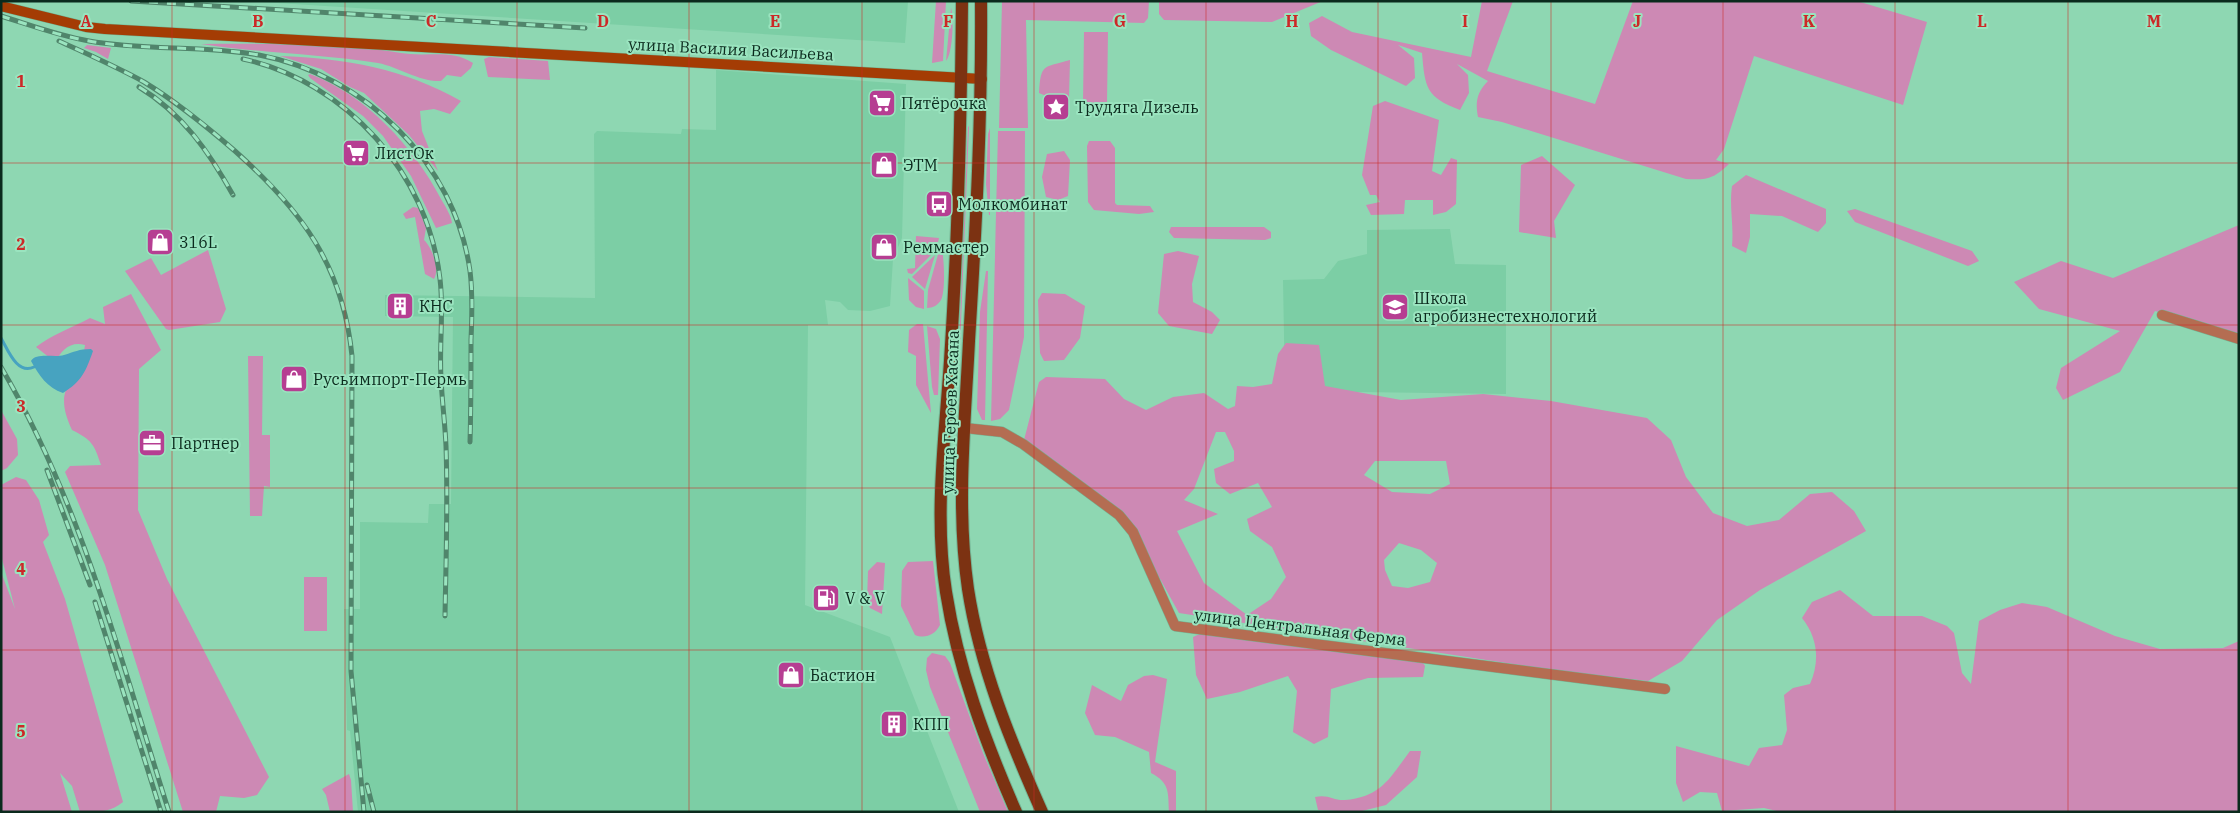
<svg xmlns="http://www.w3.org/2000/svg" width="2240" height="813" font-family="'IBM Plex Serif',serif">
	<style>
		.built { fill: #7ccea5 }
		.green { fill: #cd89b4; fill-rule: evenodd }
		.water { fill: #47a3c0 }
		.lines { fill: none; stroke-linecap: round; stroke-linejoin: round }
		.stream { stroke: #47a3c0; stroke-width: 3 }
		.minor-casing { stroke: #74b494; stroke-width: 11 }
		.secondary-casing { stroke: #74b494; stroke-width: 11 }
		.primary-casing { stroke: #74b494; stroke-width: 14 }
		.minor { stroke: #b46d52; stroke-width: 10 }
		.secondary { stroke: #a43c04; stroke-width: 10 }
		.primary { stroke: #7c3212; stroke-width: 12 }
		.rail-casing { stroke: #50856b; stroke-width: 5 }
		.rail { stroke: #9ae4bf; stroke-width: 3; stroke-dasharray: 9; stroke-linecap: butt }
		.grid { fill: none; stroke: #cc2827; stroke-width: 1; stroke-opacity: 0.55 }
		.labels { text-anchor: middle; stroke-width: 4; stroke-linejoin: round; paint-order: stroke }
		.street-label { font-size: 16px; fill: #0b2a1d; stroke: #9ae4bf }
		.poi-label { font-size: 16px; fill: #0b2a1d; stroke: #9ae4bf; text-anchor: start }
		.grid-label { font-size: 16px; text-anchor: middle; font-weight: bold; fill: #cc2827; stroke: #9ae4bf; stroke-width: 4; stroke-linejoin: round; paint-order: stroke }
	</style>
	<rect width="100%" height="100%" fill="#8ed7b2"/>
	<path class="built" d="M 246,1 L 908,1 L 905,43 Z
		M 716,70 L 906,84 L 902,238 L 893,259 L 890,306 L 870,311 L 848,310 L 840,302 L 825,300 L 828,325 L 808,325 L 805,605 L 890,637 L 959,812 L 358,812 L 350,731 L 347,730 L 344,609 L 360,609 L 360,522 L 428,523 L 429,504 L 451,504 L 453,317 L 385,316 L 385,295 L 595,298 L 594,134 L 597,131 L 681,134 L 682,129 L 716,130 Z
		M 1450,229 L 1455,264 L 1506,265 L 1506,394 L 1285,391 L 1283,280 L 1324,279 L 1338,261 L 1367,254 L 1367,230 Z"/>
	<path class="green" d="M 936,1 L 946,1 L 943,61 L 932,63 Z
		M 1002,1 L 1149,1 L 1148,18 L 1144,23 L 1026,20 L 1028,128 L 999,128 Z
		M 1159,1 L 1323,1 L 1272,22 L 1164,20 L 1159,14 Z
		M 1482,1 L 1513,1 L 1487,71 L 1595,104 L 1633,1 L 1857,1 L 1927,22 L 1903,105 L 1754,56 L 1724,149 L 1716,160 L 1729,164 C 1713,179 1708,180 1686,179 L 1502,122 L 1478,117 C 1475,102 1477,92 1488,81 L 1457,64 L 1468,75 L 1469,93 L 1460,110 C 1426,97 1425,88 1422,53 L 1398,45 L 1414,58 L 1415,78 L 1406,86 L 1331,50 L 1311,36 L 1309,23 L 1322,16 L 1352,32 L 1471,57 Z
		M 951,8 C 954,16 953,53 946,61 Z
		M 1084,32 L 1108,32 L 1107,103 L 1083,103 Z
		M 201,44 C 258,43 316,44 372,49 C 385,50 398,53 410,54 C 432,56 453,50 473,63 L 471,68 L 461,77 L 447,75 L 441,81 C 419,82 399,67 378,63 C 319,54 260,53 201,44 Z
		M 87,45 L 111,48 L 108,59 L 96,52 L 84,48 Z
		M 280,56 C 345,58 405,69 461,101 L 450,114 L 434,109 L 420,111 L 422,131 L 438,171 L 409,135 L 364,93 L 350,87 L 321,69 Z
		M 489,57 L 548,61 L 550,80 L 488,77 L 484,59 Z
		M 1070,60 L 1069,97 L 1051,98 L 1039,93 C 1041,63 1043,68 1070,60 Z
		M 310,74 C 366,95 414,147 441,199 C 445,206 451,215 452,223 L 436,228 L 411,176 L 383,136 L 363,116 L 310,78 L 308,75 Z
		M 1385,101 L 1439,120 L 1432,171 L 1441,175 L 1451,158 L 1457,160 L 1456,204 L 1446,212 L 1433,215 L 1433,200 L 1405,200 L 1404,214 L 1371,215 L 1366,205 L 1380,202 L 1376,195 L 1370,195 L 1362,175 L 1373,106 Z
		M 968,126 L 969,127 L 960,347 L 959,347 Z
		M 990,128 L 990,215 L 989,215 L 986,184 L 988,134 Z
		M 998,131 L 1025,131 L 1024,337 L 1009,410 L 1000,419 L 991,421 Z
		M 1089,141 L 1110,141 L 1115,148 L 1115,203 L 1117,205 L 1150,206 L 1154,212 L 1139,214 L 1094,210 L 1088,202 L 1087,146 Z
		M 1064,151 L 1070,160 L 1068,196 L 1058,200 L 1046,197 L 1042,177 L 1047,154 Z
		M 1542,156 L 1575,185 L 1554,221 L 1556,238 L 1519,232 L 1521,165 Z
		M 1746,175 L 1826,209 L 1826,223 L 1818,232 L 1782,216 L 1750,214 L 1750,237 L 1746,253 L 1732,246 C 1734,225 1729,206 1732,186 Z
		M 413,207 L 418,208 L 426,228 L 424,240 C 432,247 440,269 434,279 L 425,274 L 415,217 L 406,219 L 403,214 Z
		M 1855,209 L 1972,251 L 1979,261 L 1968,266 L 1855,222 L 1847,211 Z
		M 2239,225 L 2239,334 L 2155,311 L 2120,372 L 2063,400 L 2056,388 L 2061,368 L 2120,331 L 2039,309 L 2014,282 L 2061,261 L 2113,278 Z
		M 1171,227 L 1264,227 L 1271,232 L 1271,238 L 1265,240 L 1174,238 L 1169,232 Z
		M 916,236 L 939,238 L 936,250 L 912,274 L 908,273 L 907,269 L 915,268 Z
		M 941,244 C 944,255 946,290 941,300 C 938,305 933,308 927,308 L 928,290 Z
		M 208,250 L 226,309 L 220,322 L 169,330 L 166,329 L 125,271 L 151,258 L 161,275 Z
		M 1178,251 L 1199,256 L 1192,284 L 1193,302 L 1212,312 L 1220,320 L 1212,334 L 1169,326 L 1158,313 L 1164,254 Z
		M 935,255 L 925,289 L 912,277 Z
		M 986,271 L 988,271 L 985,420 L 982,420 L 977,409 L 980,312 Z
		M 908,278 L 924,291 L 924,309 L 916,307 L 909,300 Z
		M 1042,293 L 1065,294 L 1085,306 L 1080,338 L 1064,360 L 1044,361 L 1040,353 L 1038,300 Z
		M 131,294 L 161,350 L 139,369 L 138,510 L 167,579 L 269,777 L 257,795 L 244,798 L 220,796 L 216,812 L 183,812 L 105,565 L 65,472 L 70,466 L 101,465 C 94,444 92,440 72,430 C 50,383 80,384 85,345 C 70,341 62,350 55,362 L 36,347 C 50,336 73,327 90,318 L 105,324 L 103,307 Z
		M 917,324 L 923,324 L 931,413 L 916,385 L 916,356 L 908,352 L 909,330 Z
		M 927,326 L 936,329 L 940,339 L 938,395 L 934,395 L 932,387 Z
		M 1286,343 L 1319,345 L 1325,386 L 1401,400 L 1483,394 L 1551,401 L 1647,418 L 1671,440 L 1686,477 L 1713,513 L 1747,526 L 1779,520 L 1810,494 L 1832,492 L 1854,511 L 1866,531 L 1760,590 L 1717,620 L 1682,661 L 1648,681 L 1558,671 L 1179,613 L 1149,559 L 1120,515 L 1024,440 L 1039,382 L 1046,377 L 1105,379 L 1124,399 L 1146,410 L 1173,397 L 1204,393 L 1228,409 L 1235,406 L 1237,386 L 1253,387 L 1272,384 L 1278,354 ZM 1216,432 L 1225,432 L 1234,451 L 1234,461 L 1214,469 L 1216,483 L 1230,494 L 1258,483 L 1272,507 L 1247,519 L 1250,531 L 1272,547 L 1286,577 L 1271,599 L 1247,615 L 1204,583 L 1177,531 L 1218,514 L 1184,500 L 1194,489 ZM 1375,461 L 1446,461 L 1450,484 L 1430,494 L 1392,492 L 1364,475 ZM 1399,543 L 1421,550 L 1437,563 L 1430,582 L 1408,588 L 1392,586 L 1385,570 L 1384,560 Z
		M 248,356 L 263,356 L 262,435 L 270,435 L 270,487 L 264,486 L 262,516 L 250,516 Z
		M 1,410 L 17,439 L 18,455 L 7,468 L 1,471 Z
		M 16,477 L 26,480 L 39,500 L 49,535 L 43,542 L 65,599 L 123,802 C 110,813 96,812 80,812 L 72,786 L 60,773 L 72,812 L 1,812 L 1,572 L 15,609 L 1,555 L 1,485 Z
		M 933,561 L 940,625 C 935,635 925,639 915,635 L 901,606 L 902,571 L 908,562 Z
		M 877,562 L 885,563 L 882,614 L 870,608 L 867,601 L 868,571 Z
		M 304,577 L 327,577 L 327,631 L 304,631 Z
		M 1840,590 L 1873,616 L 1922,616 L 1947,626 L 1954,633 L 1962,673 L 1971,684 L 1979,621 L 2000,610 L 2022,603 L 2047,607 L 2115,636 L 2160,649 L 2223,648 L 2239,641 L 2239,812 L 1781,812 L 1764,808 L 1722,811 L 1717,793 L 1700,792 L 1683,802 L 1676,783 L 1676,746 L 1749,766 L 1759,748 L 1782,745 L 1787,730 L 1784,695 L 1793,688 L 1810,684 C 1820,661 1818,638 1802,618 L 1812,602 Z
		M 1204,632 L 1422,661 L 1425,666 L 1423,677 L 1368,678 L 1331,689 L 1328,737 L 1314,744 L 1293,732 L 1297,691 L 1288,676 L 1240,692 L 1207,699 L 1196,675 L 1193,637 Z
		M 932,653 L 945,656 L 950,663 L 983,753 L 1008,812 L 980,812 L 930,687 L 926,670 L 927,658 Z
		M 1153,675 L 1167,679 L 1155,762 L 1176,771 L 1176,812 L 1169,812 C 1168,792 1170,783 1151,773 L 1149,752 L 1115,737 L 1095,735 L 1085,713 L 1092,685 L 1121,701 L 1128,685 L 1144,676 Z
		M 1410,751 L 1421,751 L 1417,777 L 1386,805 L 1358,812 L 1318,810 L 1315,797 C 1329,794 1334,801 1345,800 C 1381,797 1390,778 1410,751 Z
		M 349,774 L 351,780 L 353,812 L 330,812 L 326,795 L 322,789 Z"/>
	<path class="water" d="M 91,349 L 93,351 C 86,371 82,381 63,393 C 47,388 39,375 31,361 C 36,352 55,358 64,355 C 74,352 79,349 91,349 Z"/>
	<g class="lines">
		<path class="stream" d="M 1,338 C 8,350 17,375 34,367"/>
		<g class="minor-casing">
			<path id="minor" d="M 2162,315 L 2239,339
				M 965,428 L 1002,432 L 1023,444 L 1119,515 L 1133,532 L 1175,626 L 1665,689"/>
		</g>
		<g class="secondary-casing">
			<path id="secondary" d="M 1,6 L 86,27 L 105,29 L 982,79"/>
		</g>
		<g class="primary-casing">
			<path id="primary" d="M 962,1 C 961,121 958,241 950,361 C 945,437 934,516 946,592 C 958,669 985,741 1016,812
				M 981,1 C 982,115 976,227 969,341 C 965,423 956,507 968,589 C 980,667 1010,740 1042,812"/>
		</g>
		<use href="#minor" class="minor"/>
		<use href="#secondary" class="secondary"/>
		<use href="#primary" class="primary"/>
		<g class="rail-casing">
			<path id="rail" d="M 131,1 L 585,28
				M 1,16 C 30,25 59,36 89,41 C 145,51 203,45 259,55 C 365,75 455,163 470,271 C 473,294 472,317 471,340 C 471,374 471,408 470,442
				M 59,41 C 87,54 117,67 144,82 C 177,102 206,126 235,151 C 301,210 343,265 352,356 L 351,671 L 364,812
				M 243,59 C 347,82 428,174 440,279 C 444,312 439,345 441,378 C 442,401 445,423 446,446 C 448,503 446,560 445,616
				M 139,87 C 183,114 209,152 233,195
				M 1,367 C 82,505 121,661 169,812
				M 47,470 L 90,585
				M 95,602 L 161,812
				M 367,785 L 374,812"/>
		</g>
		<use href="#rail" class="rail"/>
	</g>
	<path class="grid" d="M 172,1 L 172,812M 345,1 L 345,812M 517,1 L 517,812M 689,1 L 689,812M 862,1 L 862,812M 1034,1 L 1034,812M 1206,1 L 1206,812M 1378,1 L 1378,812M 1551,1 L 1551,812M 1723,1 L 1723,812M 1895,1 L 1895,812M 2068,1 L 2068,812M 1,163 L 2239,163M 1,325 L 2239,325M 1,488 L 2239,488M 1,650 L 2239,650"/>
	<defs>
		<g id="supermarket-square" transform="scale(1.4375)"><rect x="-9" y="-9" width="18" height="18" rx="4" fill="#b63e92" stroke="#9ae4bf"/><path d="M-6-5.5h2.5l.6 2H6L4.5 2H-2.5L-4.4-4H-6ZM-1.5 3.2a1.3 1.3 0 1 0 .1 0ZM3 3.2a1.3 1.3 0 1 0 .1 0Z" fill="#fff"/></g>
		<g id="sight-square" transform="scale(1.4375)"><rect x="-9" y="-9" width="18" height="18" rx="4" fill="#b63e92" stroke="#9ae4bf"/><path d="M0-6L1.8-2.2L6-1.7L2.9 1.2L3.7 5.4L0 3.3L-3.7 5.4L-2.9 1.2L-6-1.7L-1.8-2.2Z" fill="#fff"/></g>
		<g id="shop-square" transform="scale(1.4375)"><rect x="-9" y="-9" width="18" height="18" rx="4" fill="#b63e92" stroke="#9ae4bf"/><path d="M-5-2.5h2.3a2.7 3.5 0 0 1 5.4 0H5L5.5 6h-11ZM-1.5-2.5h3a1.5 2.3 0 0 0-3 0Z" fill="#fff"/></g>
		<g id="bus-square" transform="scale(1.4375)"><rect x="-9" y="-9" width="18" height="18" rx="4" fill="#b63e92" stroke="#9ae4bf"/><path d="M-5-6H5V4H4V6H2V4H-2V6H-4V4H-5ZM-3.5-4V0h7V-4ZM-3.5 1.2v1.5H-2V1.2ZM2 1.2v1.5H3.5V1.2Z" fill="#fff"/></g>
		<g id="building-square" transform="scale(1.4375)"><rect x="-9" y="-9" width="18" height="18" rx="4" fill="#b63e92" stroke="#9ae4bf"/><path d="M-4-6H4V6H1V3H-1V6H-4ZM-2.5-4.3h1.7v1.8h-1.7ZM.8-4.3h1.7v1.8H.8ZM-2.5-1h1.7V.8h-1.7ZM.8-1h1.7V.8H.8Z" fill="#fff"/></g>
		<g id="school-square" transform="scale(1.4375)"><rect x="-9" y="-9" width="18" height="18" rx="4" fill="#b63e92" stroke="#9ae4bf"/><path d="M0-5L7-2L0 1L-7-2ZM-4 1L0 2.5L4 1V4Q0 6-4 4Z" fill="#fff"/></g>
		<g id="office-square" transform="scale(1.4375)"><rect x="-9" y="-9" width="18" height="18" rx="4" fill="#b63e92" stroke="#9ae4bf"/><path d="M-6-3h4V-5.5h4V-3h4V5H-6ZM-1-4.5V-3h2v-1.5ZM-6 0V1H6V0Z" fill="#fff"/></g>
		<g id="fuel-square" transform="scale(1.4375)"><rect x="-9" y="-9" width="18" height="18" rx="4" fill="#b63e92" stroke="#9ae4bf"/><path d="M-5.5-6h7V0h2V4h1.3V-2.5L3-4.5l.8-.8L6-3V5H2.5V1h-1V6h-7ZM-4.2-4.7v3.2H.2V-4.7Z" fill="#fff"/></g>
	</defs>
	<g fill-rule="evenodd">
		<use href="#supermarket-square" x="882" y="103"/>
		<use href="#sight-square" x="1056" y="107"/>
		<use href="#supermarket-square" x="356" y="153"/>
		<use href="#shop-square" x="884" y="165"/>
		<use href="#bus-square" x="939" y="204"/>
		<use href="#shop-square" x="160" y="242"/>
		<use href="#shop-square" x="884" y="247"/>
		<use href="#building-square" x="400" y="306"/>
		<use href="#school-square" x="1395" y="307"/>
		<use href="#shop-square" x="294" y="379"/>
		<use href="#office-square" x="152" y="443"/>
		<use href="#fuel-square" x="826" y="598"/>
		<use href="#shop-square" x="791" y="675"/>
		<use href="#building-square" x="894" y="724"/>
	</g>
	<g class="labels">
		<g class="street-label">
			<text transform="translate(731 49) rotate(3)" y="6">улица Василия Васильева</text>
			<text transform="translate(950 412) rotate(-88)" y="6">улица Героев Хасана</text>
			<text transform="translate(1300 627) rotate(7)" y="6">улица Центральная Ферма</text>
		</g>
		<g class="poi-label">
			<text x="901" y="109">Пятёрочка</text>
			<text x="1075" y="113">Трудяга Дизель</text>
			<text x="375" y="159">ЛистОк</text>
			<text x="903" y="171">ЭТМ</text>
			<text x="958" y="210">Молкомбинат</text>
			<text x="179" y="248">316L</text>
			<text x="903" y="253">Реммастер</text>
			<text x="1414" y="304">Школа<tspan x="1414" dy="18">агробизнестехнологий</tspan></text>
			<text x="419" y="312">КНС</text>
			<text x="313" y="385">Русьимпорт-Пермь</text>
			<text x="171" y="449">Партнер</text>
			<text x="845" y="604">V &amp; V</text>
			<text x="810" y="681">Бастион</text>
			<text x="913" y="730">КПП</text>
		</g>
	</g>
	<g class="grid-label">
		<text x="86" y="27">A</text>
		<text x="258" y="27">B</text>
		<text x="431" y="27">C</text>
		<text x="603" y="27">D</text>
		<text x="775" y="27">E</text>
		<text x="948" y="27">F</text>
		<text x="1120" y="27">G</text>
		<text x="1292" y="27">H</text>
		<text x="1465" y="27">I</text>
		<text x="1637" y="27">J</text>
		<text x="1809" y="27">K</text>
		<text x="1982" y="27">L</text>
		<text x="2154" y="27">M</text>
		<text x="21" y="87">1</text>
		<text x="21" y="250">2</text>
		<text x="21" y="412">3</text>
		<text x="21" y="575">4</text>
		<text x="21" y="737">5</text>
	</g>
	<rect width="2240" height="813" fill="none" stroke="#0b2a1d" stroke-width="5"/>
</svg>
